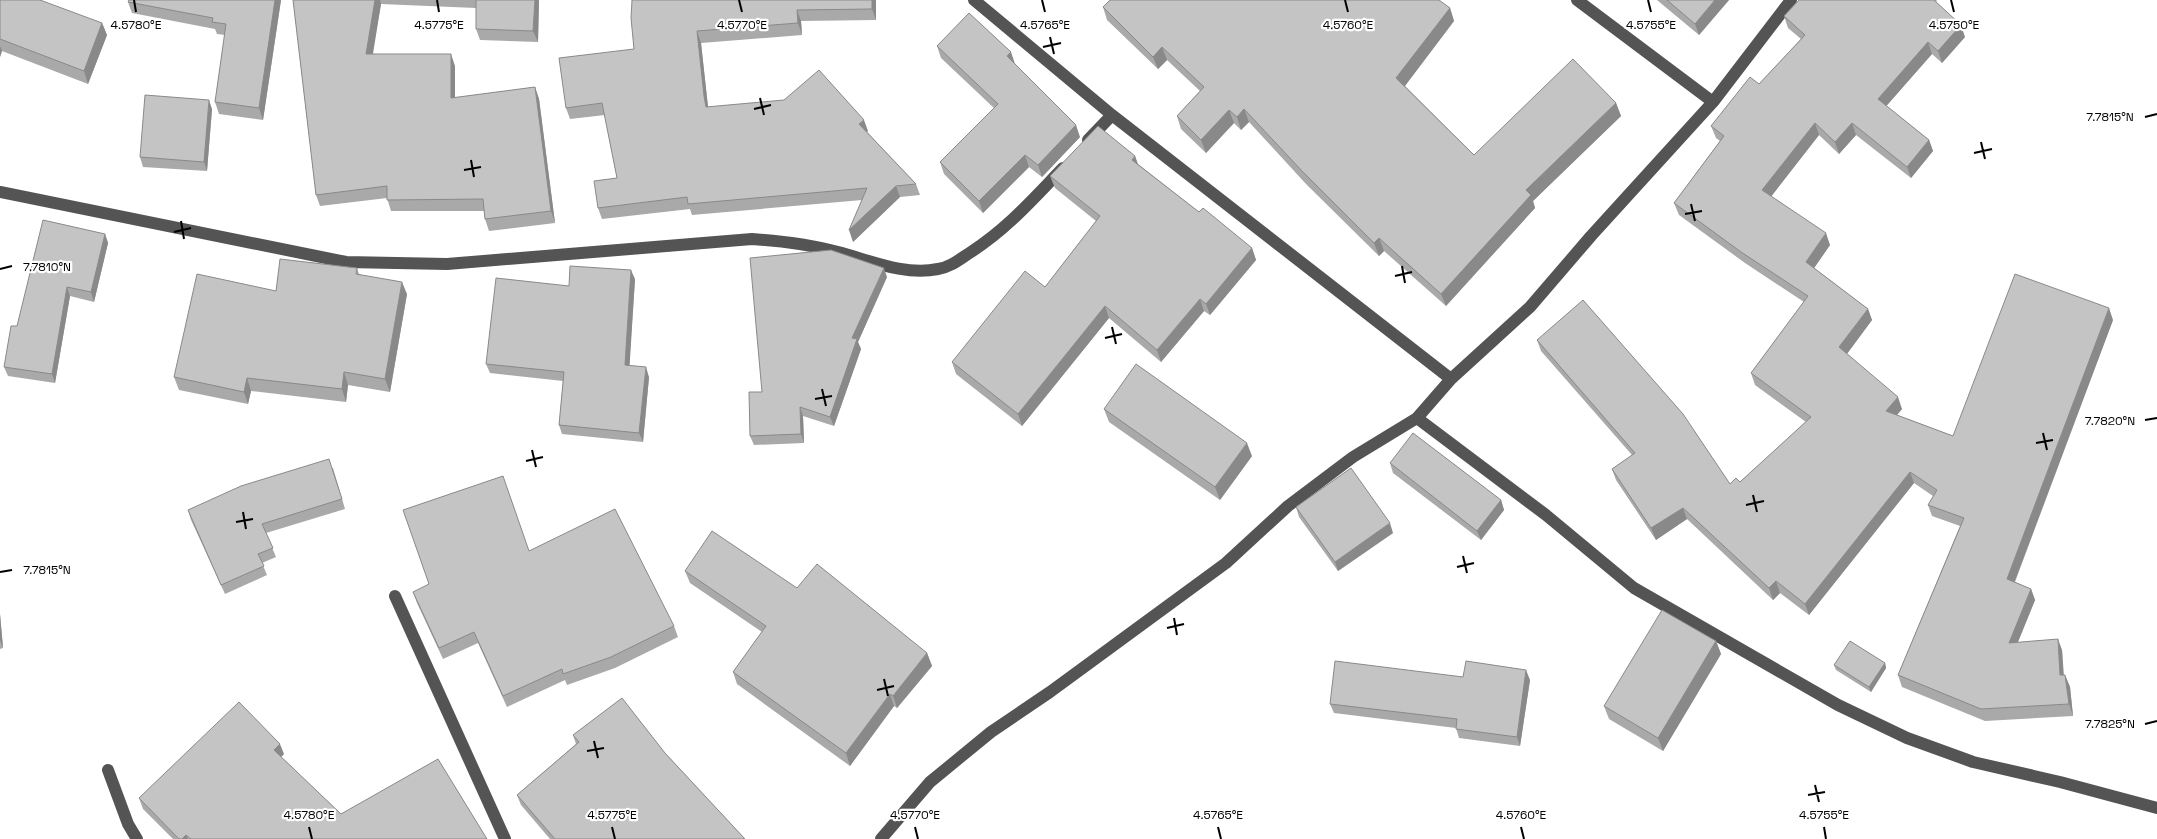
<svg xmlns="http://www.w3.org/2000/svg" width="2157" height="839" font-family="'Space Grotesk',sans-serif">
	<style>
		.lines { fill: none; stroke-linecap: round; stroke-linejoin: round }
		.minor { stroke: #545454; stroke-width: 12 }
		.wall { fill: #a9a9a9 }
		.shaded-wall { fill: #898989 }
		.building { fill: #c4c4c4; stroke: #898989 }
		.ticks { fill: none; stroke: #000; stroke-width: 2 }
		.ticks-label { font-size: 12px; text-anchor: middle; fill: #000; stroke: #fff; stroke-width: 4.5; stroke-linejoin: round; paint-order: stroke }
	</style>
	<rect width="100%" height="100%" fill="#fff"/>
	<g class="lines">
		<path class="minor" d="M 974,0 L 1112,115 L 1451,379
			M 1577,0 L 1713,102
			M 1088,140 L 1112,115
			M 0,192 L 346,262 L 447,264 L 752,239 C 781,241 809,244 838,252 C 869,260 904,276 938,269 C 951,267 960,259 971,252 C 1008,228 1033,199 1063,168
			M 1417,418 L 1546,515 L 1634,588 L 1838,705 L 1907,738 L 1973,762 L 2060,782 L 2157,808
			M 395,596 L 505,839
			M 108,770 L 128,824 L 137,839
			M 881,839 L 930,782 L 991,732 L 1050,692 L 1226,563 L 1288,506 L 1353,457 L 1417,418 L 1451,379 L 1530,307 L 1591,236 L 1713,102 L 1791,0"/>
	</g>
	<path class="wall" d="M 0,0 L 102,23 L 107,35 L 88,84 L 2,51 L 0,57 Z
		M 129,0 L 281,0 L 263,120 L 219,114 L 215,102 L 225,35 L 217,34 L 215,29 L 132,13 L 128,2 Z
		M 293,0 L 539,0 L 538,42 L 480,40 L 476,29 L 476,8 L 381,4 L 372,54 L 455,66 L 455,98 L 535,87 L 539,99 L 555,223 L 489,231 L 485,219 L 484,211 L 391,211 L 387,198 L 320,206 L 316,195 Z
		M 632,0 L 876,0 L 876,20 L 801,21 L 802,35 L 701,43 L 708,107 L 868,131 L 867,132 L 916,184 L 920,195 L 900,197 L 853,242 L 862,200 L 692,215 L 690,209 L 602,219 L 598,208 L 617,178 L 605,115 L 570,119 L 566,108 L 634,49 Z
		M 1657,0 L 1729,0 L 1699,35 Z
		M 1799,0 L 1937,0 L 1936,2 L 1965,37 L 1942,63 L 1932,54 L 1886,106 L 1929,140 L 1933,151 L 1911,178 L 1856,135 L 1839,154 L 1819,135 L 1771,196 L 1830,245 L 1814,268 L 1868,309 L 1872,320 L 1847,354 L 1902,409 L 1897,415 L 1953,436 L 2113,320 L 2015,582 L 2031,589 L 2035,600 L 2018,642 L 2062,650 L 2064,675 L 2065,675 L 2070,687 L 2073,716 L 1985,721 L 1902,687 L 1898,675 L 1960,526 L 1932,516 L 1928,505 L 1933,496 L 1914,483 L 1809,615 L 1780,593 L 1773,600 L 1687,519 L 1656,540 L 1616,480 L 1612,469 L 1632,455 L 1541,351 L 1537,340 L 1730,484 L 1740,482 L 1806,422 L 1755,385 L 1751,373 L 1804,302 L 1745,263 L 1679,215 L 1674,203 L 1720,141 L 1716,138 L 1711,126 L 1759,84 L 1801,39 L 1788,28 L 1784,16 Z
		M 1103,7 L 1450,8 L 1454,21 L 1405,86 L 1474,155 L 1616,103 L 1621,116 L 1533,201 L 1535,208 L 1446,306 L 1384,251 L 1379,256 L 1306,184 L 1249,122 L 1241,130 L 1234,123 L 1206,153 L 1181,129 L 1177,116 L 1200,91 L 1167,60 L 1158,69 L 1107,20 Z
		M 937,46 L 1015,64 L 1080,137 L 1042,177 L 1029,167 L 983,213 L 944,174 L 940,162 L 994,108 L 941,58 Z
		M 212,109 L 207,171 L 143,167 L 140,157 Z
		M 1135,156 L 1138,164 L 1199,212 L 1252,248 L 1256,260 L 1210,315 L 1204,311 L 1161,362 L 1109,318 L 1022,426 L 956,374 L 952,362 L 1045,287 L 1096,221 L 1055,188 L 1050,176 Z
		M 105,234 L 108,243 L 94,302 L 70,296 L 55,383 L 8,376 L 4,367 L 17,326 Z
		M 357,268 L 359,274 L 407,294 L 390,392 L 348,385 L 346,402 L 251,391 L 248,404 L 179,390 L 174,377 L 276,291 Z
		M 887,277 L 858,342 L 861,349 L 834,426 L 803,416 L 804,443 L 754,445 L 750,436 L 762,392 Z
		M 635,279 L 629,366 L 649,377 L 643,442 L 562,434 L 559,425 L 563,381 L 490,373 L 486,364 L 569,286 Z
		M 1104,409 L 1252,456 L 1220,500 L 1109,422 Z
		M 1390,463 L 1501,500 L 1504,510 L 1481,540 L 1393,473 Z
		M 333,468 L 345,509 L 266,533 L 276,557 L 262,563 L 267,575 L 225,594 L 191,520 L 188,510 Z
		M 1296,507 L 1393,533 L 1338,571 L 1299,517 Z
		M 529,551 L 674,626 L 678,637 L 615,668 L 567,685 L 565,680 L 507,707 L 478,643 L 443,659 L 417,603 L 413,592 Z
		M 685,571 L 797,588 L 927,653 L 932,666 L 897,708 L 894,706 L 850,766 L 737,684 L 733,672 L 762,632 L 690,583 Z
		M 0,614 L 3,648 L 0,649 Z
		M 1716,641 L 1721,654 L 1663,751 L 1609,719 L 1604,706 Z
		M 1885,663 L 1886,668 L 1871,692 L 1836,670 L 1834,665 Z
		M 1463,677 L 1530,680 L 1520,746 L 1459,738 L 1456,728 L 1334,713 L 1330,704 Z
		M 573,735 L 665,753 L 745,839 L 550,839 L 521,805 L 517,795 L 576,744 Z
		M 284,754 L 281,757 L 341,814 L 487,839 L 173,839 L 143,809 L 139,798 Z"/>
	<path class="shaded-wall" d="M 275,0 L 281,0 L 263,120 L 259,108 Z
		M 375,0 L 380,0 L 381,4 L 371,66 L 366,54 Z
		M 535,0 L 539,0 L 538,42 L 533,31 Z
		M 872,0 L 876,0 L 876,20 L 872,9 Z
		M 1715,0 L 1729,0 L 1699,35 L 1695,24 Z
		M 1450,8 L 1454,21 L 1401,91 L 1396,78 Z
		M 797,10 L 801,21 L 802,35 L 798,23 Z
		M 102,23 L 107,35 L 88,84 L 84,71 Z
		M 1961,25 L 1965,37 L 1942,63 L 1938,51 Z
		M 697,31 L 701,43 L 708,107 L 706,107 L 704,96 Z
		M 1928,42 L 1932,54 L 1882,111 L 1878,99 Z
		M 0,46 L 2,51 L 0,57 Z
		M 1162,47 L 1167,60 L 1158,69 L 1153,57 Z
		M 1011,52 L 1015,64 L 1007,56 Z
		M 451,54 L 455,66 L 455,110 L 451,98 Z
		M 535,87 L 539,99 L 555,223 L 551,211 Z
		M 209,100 L 212,109 L 207,171 L 204,162 Z
		M 1616,103 L 1621,116 L 1533,201 L 1535,208 L 1446,306 L 1441,294 L 1526,190 Z
		M 1244,109 L 1249,122 L 1241,130 L 1237,117 Z
		M 1229,110 L 1234,123 L 1206,153 L 1201,140 Z
		M 864,120 L 868,131 L 863,135 L 859,124 Z
		M 1815,123 L 1819,135 L 1767,202 L 1762,190 Z
		M 1852,123 L 1856,135 L 1839,154 L 1835,142 Z
		M 1076,125 L 1080,137 L 1042,177 L 1038,165 Z
		M 1929,140 L 1933,151 L 1911,178 L 1907,167 Z
		M 1025,155 L 1029,167 L 983,213 L 979,201 Z
		M 1135,156 L 1139,168 L 1132,160 Z
		M 896,186 L 900,197 L 853,242 L 849,230 Z
		M 1826,233 L 1830,245 L 1810,274 L 1806,262 Z
		M 105,234 L 108,243 L 94,302 L 91,292 Z
		M 1379,238 L 1384,251 L 1379,256 L 1374,243 Z
		M 1252,248 L 1256,260 L 1210,315 L 1206,304 Z
		M 884,268 L 887,277 L 858,342 L 861,349 L 834,426 L 830,417 L 852,338 Z
		M 631,270 L 635,279 L 629,375 L 625,365 Z
		M 402,282 L 407,294 L 390,392 L 385,379 Z
		M 67,287 L 70,296 L 55,383 L 52,374 Z
		M 1200,299 L 1204,311 L 1161,362 L 1157,350 Z
		M 1105,306 L 1109,318 L 1022,426 L 1018,414 Z
		M 2109,308 L 2113,320 L 2011,591 L 2007,579 Z
		M 1868,309 L 1872,320 L 1843,359 L 1839,347 Z
		M 646,367 L 649,377 L 643,442 L 639,433 Z
		M 344,372 L 348,385 L 346,402 L 342,389 Z
		M 247,378 L 251,391 L 248,404 L 244,392 Z
		M 1898,397 L 1902,409 L 1890,423 L 1886,411 Z
		M 800,407 L 803,416 L 804,443 L 801,434 Z
		M 1247,443 L 1252,456 L 1220,500 L 1215,487 Z
		M 1910,472 L 1914,483 L 1809,615 L 1805,604 Z
		M 1501,500 L 1504,510 L 1481,540 L 1477,531 Z
		M 1683,508 L 1687,519 L 1656,540 L 1651,528 Z
		M 1390,523 L 1393,533 L 1338,571 L 1335,562 Z
		M 1776,581 L 1780,593 L 1773,600 L 1769,588 Z
		M 2031,589 L 2035,600 L 2013,654 L 2009,643 Z
		M 0,614 L 3,648 L 0,640 Z
		M 2058,639 L 2062,650 L 2064,687 L 2060,675 Z
		M 1716,641 L 1721,654 L 1663,751 L 1658,738 Z
		M 927,653 L 932,666 L 897,708 L 893,696 Z
		M 1885,663 L 1886,668 L 1871,692 L 1869,687 Z
		M 1526,670 L 1530,680 L 1520,746 L 1517,737 Z
		M 2065,675 L 2070,687 L 2073,716 L 2069,704 Z
		M 890,694 L 894,706 L 850,766 L 846,753 Z
		M 280,744 L 284,754 L 278,760 L 274,750 Z
		M 186,835 L 188,839 L 182,839 Z"/>
	<path class="building" d="M 0,0 L 40,0 L 102,23 L 84,71 L 0,39 Z
		M 129,0 L 275,0 L 259,108 L 215,102 L 226,24 L 212,22 L 213,18 L 128,2 Z
		M 293,0 L 375,0 L 366,54 L 451,54 L 451,98 L 535,87 L 551,211 L 485,219 L 483,199 L 387,200 L 387,186 L 316,195 Z
		M 476,0 L 535,0 L 533,31 L 476,29 Z
		M 632,0 L 872,0 L 872,9 L 797,10 L 798,23 L 697,31 L 704,96 L 706,107 L 784,100 L 819,70 L 864,120 L 859,124 L 916,184 L 896,186 L 849,230 L 867,188 L 688,204 L 687,197 L 598,208 L 594,181 L 617,178 L 602,103 L 566,108 L 559,58 L 634,49 L 631,18 Z
		M 1110,0 L 1439,0 L 1450,8 L 1396,78 L 1474,155 L 1573,59 L 1616,103 L 1526,190 L 1531,195 L 1441,294 L 1379,238 L 1374,243 L 1302,171 L 1244,109 L 1237,117 L 1229,110 L 1201,140 L 1177,116 L 1204,87 L 1162,47 L 1153,57 L 1103,7 Z
		M 1667,0 L 1715,0 L 1695,24 Z
		M 1799,0 L 1934,0 L 1961,25 L 1938,51 L 1928,42 L 1878,99 L 1929,140 L 1907,167 L 1852,123 L 1835,142 L 1815,123 L 1762,190 L 1826,233 L 1806,262 L 1868,309 L 1839,347 L 1898,397 L 1886,411 L 1953,436 L 2015,274 L 2109,308 L 2007,579 L 2031,589 L 2009,643 L 2058,639 L 2060,675 L 2065,675 L 2069,704 L 1981,709 L 1898,675 L 1964,518 L 1928,505 L 1937,490 L 1910,472 L 1805,604 L 1776,581 L 1769,588 L 1683,508 L 1651,528 L 1612,469 L 1635,453 L 1537,340 L 1583,300 L 1683,414 L 1730,484 L 1736,478 L 1740,482 L 1811,417 L 1751,373 L 1808,296 L 1741,252 L 1674,203 L 1724,136 L 1711,126 L 1750,77 L 1759,84 L 1805,35 L 1784,16 Z
		M 969,13 L 1011,52 L 1007,56 L 1076,125 L 1038,165 L 1025,155 L 979,201 L 940,162 L 998,104 L 937,46 Z
		M 145,95 L 209,100 L 204,162 L 140,157 Z
		M 1098,126 L 1135,156 L 1132,160 L 1199,212 L 1203,208 L 1252,248 L 1206,304 L 1200,299 L 1157,350 L 1105,306 L 1018,414 L 952,362 L 1025,271 L 1045,287 L 1100,216 L 1050,176 Z
		M 43,220 L 105,234 L 91,292 L 67,287 L 52,374 L 4,367 L 11,326 L 17,326 Z
		M 831,250 L 884,268 L 852,338 L 857,339 L 830,417 L 800,407 L 801,434 L 750,436 L 749,392 L 762,392 L 750,258 Z
		M 280,259 L 357,268 L 356,274 L 402,282 L 385,379 L 344,372 L 342,389 L 247,378 L 244,392 L 174,377 L 197,274 L 276,291 Z
		M 570,266 L 631,270 L 625,365 L 646,367 L 639,433 L 559,425 L 564,372 L 486,364 L 496,278 L 569,286 Z
		M 1136,364 L 1247,443 L 1215,487 L 1104,409 Z
		M 1413,433 L 1501,500 L 1477,531 L 1390,463 Z
		M 329,459 L 342,499 L 262,524 L 273,548 L 258,554 L 264,566 L 221,585 L 188,510 L 241,486 Z
		M 1351,468 L 1390,523 L 1335,562 L 1296,507 Z
		M 503,476 L 529,551 L 615,509 L 674,626 L 611,657 L 563,674 L 562,669 L 503,696 L 474,632 L 439,648 L 413,592 L 429,584 L 403,510 Z
		M 712,531 L 797,588 L 817,564 L 927,653 L 893,696 L 890,694 L 846,753 L 733,672 L 766,626 L 685,571 Z
		M 1662,610 L 1716,641 L 1658,738 L 1604,706 Z
		M 1850,641 L 1885,663 L 1869,687 L 1834,665 Z
		M 1335,661 L 1463,677 L 1466,661 L 1526,670 L 1517,737 L 1456,729 L 1457,719 L 1330,704 Z
		M 622,698 L 665,753 L 745,839 L 555,839 L 517,795 L 579,742 L 573,735 Z
		M 239,702 L 280,744 L 274,750 L 341,814 L 438,759 L 487,839 L 191,839 L 186,835 L 182,839 L 179,839 L 139,798 Z"/>
	<path class="ticks" d="M 134,0 L 136,12M 437,0 L 439,12M 739,0 L 742,12M 1042,0 L 1045,12M 1345,0 L 1348,12M 1648,0 L 1651,12M 1951,0 L 1954,12M 1050,37 L 1054,54M 1043,47 L 1061,43M 760,98 L 764,115M 754,109 L 771,105M 2145,117 L 2157,114M 1981,142 L 1985,159M 1974,153 L 1992,149M 471,160 L 474,177M 464,170 L 481,167M 1691,204 L 1695,221M 1685,214 L 1702,211M 181,221 L 184,239M 174,232 L 191,228M 1402,266 L 1405,283M 0,269 L 12,266M 1395,276 L 1412,272M 1112,327 L 1116,344M 1105,338 L 1122,334M 822,389 L 826,406M 815,399 L 832,396M 2145,420 L 2157,418M 2043,433 L 2047,450M 2036,443 L 2053,440M 532,450 L 536,467M 526,461 L 543,457M 1753,495 L 1757,512M 1746,505 L 1764,501M 243,512 L 246,529M 236,522 L 253,519M 1463,556 L 1467,573M 1457,567 L 1474,563M 0,572 L 12,570M 1174,618 L 1177,635M 1167,628 L 1184,624M 884,679 L 888,696M 877,690 L 894,686M 2145,724 L 2157,721M 594,741 L 598,758M 587,751 L 604,748M 1815,785 L 1819,802M 1808,795 L 1825,792M 309,827 L 312,839M 612,827 L 615,839M 915,827 L 918,839M 1218,827 L 1221,839M 1521,827 L 1524,839M 1824,827 L 1826,839"/>
	<g class="ticks-label">
		<text x="136" y="29">4.5780°E</text>
		<text x="439" y="29">4.5775°E</text>
		<text x="742" y="29">4.5770°E</text>
		<text x="1045" y="29">4.5765°E</text>
		<text x="1348" y="29">4.5760°E</text>
		<text x="1651" y="29">4.5755°E</text>
		<text x="1954" y="29">4.5750°E</text>
		<text x="2110" y="121">7.7815°N</text>
		<text x="47" y="271">7.7810°N</text>
		<text x="2110" y="425">7.7820°N</text>
		<text x="47" y="574">7.7815°N</text>
		<text x="2110" y="728">7.7825°N</text>
		<text x="309" y="819">4.5780°E</text>
		<text x="612" y="819">4.5775°E</text>
		<text x="915" y="819">4.5770°E</text>
		<text x="1218" y="819">4.5765°E</text>
		<text x="1521" y="819">4.5760°E</text>
		<text x="1824" y="819">4.5755°E</text>
	</g>
</svg>
